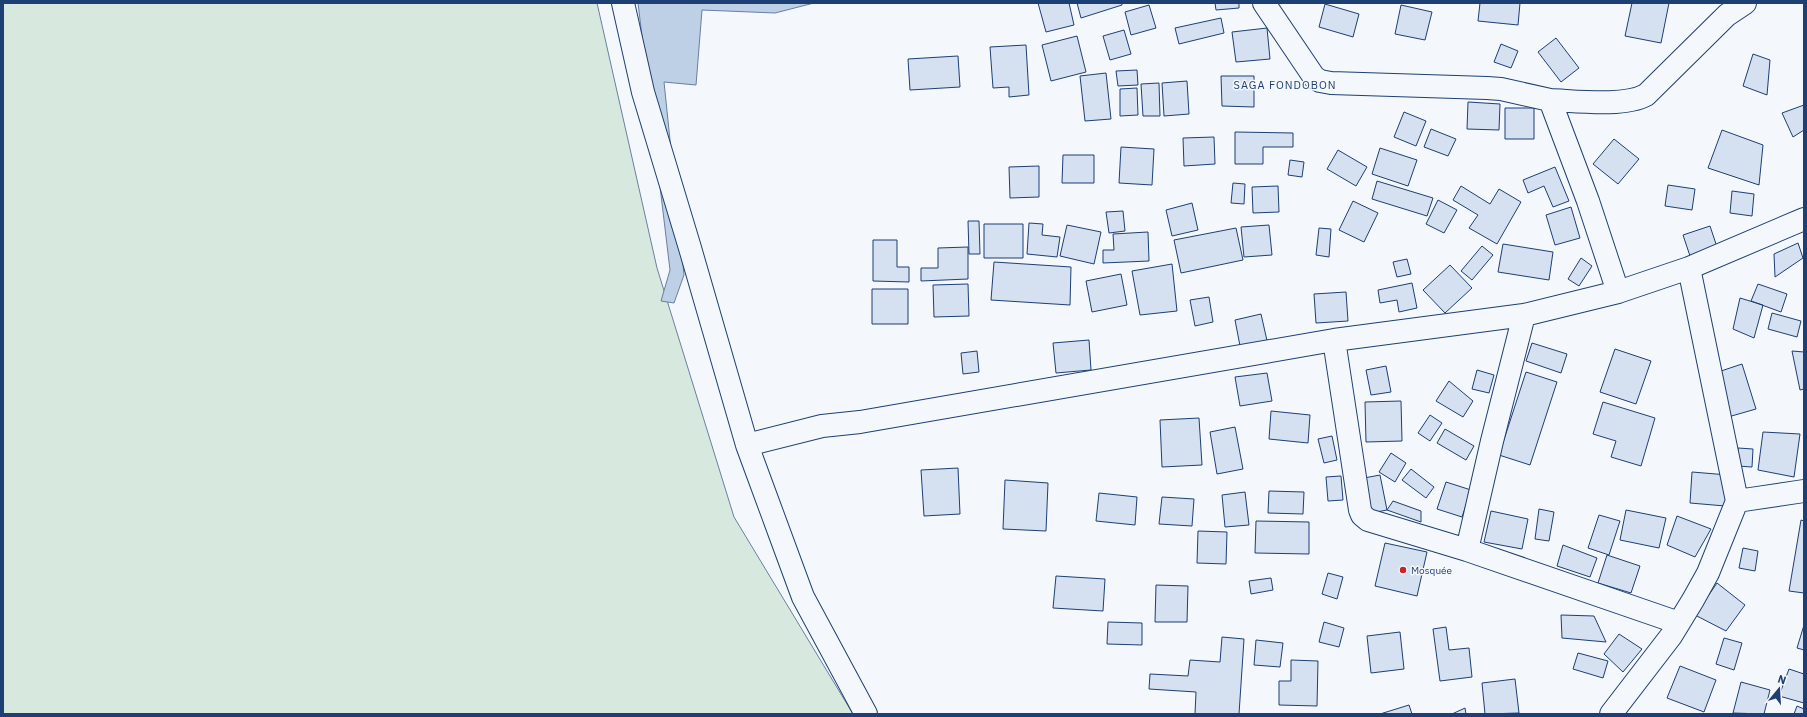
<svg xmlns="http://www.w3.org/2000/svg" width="1807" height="717" font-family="'IBM Plex Sans',sans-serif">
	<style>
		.green { fill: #d7e8df; stroke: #687fa3 }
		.water { fill: #bed0e5; stroke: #687fa3 }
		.building { fill: #d5e0f0; stroke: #1d3f73 }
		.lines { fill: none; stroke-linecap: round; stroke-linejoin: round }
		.minor-casing { stroke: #1d3f73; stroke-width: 24 }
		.minor { stroke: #f4f7fb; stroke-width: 22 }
		.poi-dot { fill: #c62828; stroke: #f4f7fb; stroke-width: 1.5 }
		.labels { text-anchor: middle; stroke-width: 3; stroke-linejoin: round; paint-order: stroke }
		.poi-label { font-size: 10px; fill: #1d3f73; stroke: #f4f7fb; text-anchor: start }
		.neighbourhood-label { font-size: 11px; letter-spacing: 1px; fill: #1d3f73; stroke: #f4f7fb }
	</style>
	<rect width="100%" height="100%" fill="#f4f7fb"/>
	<path class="green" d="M 3,3 L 597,3 L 657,268 L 734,517 L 853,714 L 3,714 Z"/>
	<path class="water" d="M 638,3 L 814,3 L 775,13 L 702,10 L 696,85 L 664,82 L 684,275 L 674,303 L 661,301 L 670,270 Z"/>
	<path class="building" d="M 1038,3 L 1069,3 L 1074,25 L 1046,32 Z
		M 1077,3 L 1122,3 L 1122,5 L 1081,18 Z
		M 1215,3 L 1239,3 L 1239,8 L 1216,10 Z
		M 1480,3 L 1520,3 L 1518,25 L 1478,21 Z
		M 1632,3 L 1669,3 L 1661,43 L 1625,36 Z
		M 1325,4 L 1359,14 L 1353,37 L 1319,27 Z
		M 1149,5 L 1156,28 L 1131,35 L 1125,12 Z
		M 1401,5 L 1432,12 L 1425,40 L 1395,34 Z
		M 1221,18 L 1224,33 L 1179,44 L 1175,28 Z
		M 1267,28 L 1270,59 L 1236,62 L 1232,32 Z
		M 1124,30 L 1131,54 L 1110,60 L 1103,36 Z
		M 1077,36 L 1086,72 L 1051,81 L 1042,45 Z
		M 1556,38 L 1579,68 L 1561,82 L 1538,52 Z
		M 1501,44 L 1518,51 L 1511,68 L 1494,62 Z
		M 1026,45 L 1029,95 L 1009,97 L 1009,87 L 993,88 L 990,47 Z
		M 1753,54 L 1770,60 L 1767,95 L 1743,86 Z
		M 958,56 L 960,87 L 910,90 L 908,59 Z
		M 1137,70 L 1138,85 L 1118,86 L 1116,71 Z
		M 1106,73 L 1111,119 L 1085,121 L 1080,76 Z
		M 1221,76 L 1254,76 L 1254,107 L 1222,106 Z
		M 1187,81 L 1189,114 L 1164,116 L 1162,83 Z
		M 1159,83 L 1160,116 L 1143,116 L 1141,84 Z
		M 1137,88 L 1138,115 L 1120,116 L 1120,89 Z
		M 1468,102 L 1500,104 L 1499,130 L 1467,129 Z
		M 1804,105 L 1804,130 L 1793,137 L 1782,113 Z
		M 1505,108 L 1534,108 L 1534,139 L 1505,139 Z
		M 1404,112 L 1426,121 L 1416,146 L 1394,137 Z
		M 1431,129 L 1456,139 L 1448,156 L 1424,147 Z
		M 1722,130 L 1763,145 L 1759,185 L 1708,168 Z
		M 1235,132 L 1293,133 L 1293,147 L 1263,147 L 1263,164 L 1235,164 Z
		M 1214,137 L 1215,164 L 1184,166 L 1183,138 Z
		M 1614,139 L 1639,159 L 1618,184 L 1593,164 Z
		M 1121,147 L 1154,149 L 1152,185 L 1119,183 Z
		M 1380,148 L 1417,160 L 1408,186 L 1372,174 Z
		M 1338,150 L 1367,167 L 1356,186 L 1327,169 Z
		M 1063,155 L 1094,155 L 1094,183 L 1062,183 Z
		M 1290,160 L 1304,162 L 1302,177 L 1288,175 Z
		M 1039,166 L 1039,197 L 1010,198 L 1009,167 Z
		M 1555,167 L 1569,201 L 1553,207 L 1544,186 L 1528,193 L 1523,180 Z
		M 1377,181 L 1433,198 L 1427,216 L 1372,199 Z
		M 1233,183 L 1245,184 L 1244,204 L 1231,203 Z
		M 1668,185 L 1695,189 L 1692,210 L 1665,206 Z
		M 1278,186 L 1279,212 L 1253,213 L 1252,187 Z
		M 1461,186 L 1490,204 L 1499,189 L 1521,202 L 1497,244 L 1469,228 L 1478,215 L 1453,200 Z
		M 1732,191 L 1754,194 L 1752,216 L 1730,213 Z
		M 1438,200 L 1457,210 L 1444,233 L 1426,224 Z
		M 1353,201 L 1378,213 L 1364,242 L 1339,230 Z
		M 1192,203 L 1198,230 L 1172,236 L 1166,210 Z
		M 1571,207 L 1580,238 L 1555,245 L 1546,215 Z
		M 1123,211 L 1125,231 L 1109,233 L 1106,212 Z
		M 968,221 L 979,221 L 980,254 L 969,254 Z
		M 1029,223 L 1043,224 L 1042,235 L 1060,237 L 1057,257 L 1027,254 Z
		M 984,224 L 1023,224 L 1023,258 L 984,258 Z
		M 1067,225 L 1101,232 L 1094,264 L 1060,256 Z
		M 1269,225 L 1272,255 L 1244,257 L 1241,227 Z
		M 1710,226 L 1719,253 L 1692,262 L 1683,235 Z
		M 1236,228 L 1243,260 L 1181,273 L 1174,240 Z
		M 1319,228 L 1331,229 L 1329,257 L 1316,255 Z
		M 1148,232 L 1149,261 L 1103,263 L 1103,250 L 1114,250 L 1113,234 Z
		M 873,240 L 897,240 L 897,267 L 909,267 L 909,282 L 873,281 Z
		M 1798,243 L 1803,258 L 1775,277 L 1774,254 Z
		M 1503,244 L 1553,252 L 1549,280 L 1498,272 Z
		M 1482,246 L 1493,255 L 1472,280 L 1461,271 Z
		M 968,247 L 968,279 L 921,281 L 921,268 L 938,268 L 938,248 Z
		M 1581,258 L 1592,266 L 1579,286 L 1568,279 Z
		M 1407,259 L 1411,274 L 1397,277 L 1393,262 Z
		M 994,262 L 1071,267 L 1070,305 L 991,300 Z
		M 1172,264 L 1177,311 L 1140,315 L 1132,271 Z
		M 1450,265 L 1472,288 L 1445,313 L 1423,290 Z
		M 1121,274 L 1127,305 L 1092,312 L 1086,281 Z
		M 1412,283 L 1417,308 L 1399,312 L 1397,300 L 1380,303 L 1378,290 Z
		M 968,284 L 969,316 L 934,317 L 933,285 Z
		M 1758,284 L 1787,294 L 1781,312 L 1751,301 Z
		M 872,289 L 908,289 L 908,324 L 872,324 Z
		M 1346,292 L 1348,321 L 1316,323 L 1314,294 Z
		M 1209,297 L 1213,322 L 1195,326 L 1190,300 Z
		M 1740,298 L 1763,305 L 1754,338 L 1733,329 Z
		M 1772,313 L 1801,321 L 1797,337 L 1768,329 Z
		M 1261,314 L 1268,345 L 1241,351 L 1235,320 Z
		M 1089,340 L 1091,370 L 1056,373 L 1053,343 Z
		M 1532,343 L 1567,354 L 1561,373 L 1526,361 Z
		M 1615,349 L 1651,361 L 1636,404 L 1600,392 Z
		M 977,351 L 979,372 L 963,374 L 961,353 Z
		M 1792,351 L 1804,352 L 1804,389 L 1800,390 Z
		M 1742,364 L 1756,409 L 1728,417 L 1715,373 Z
		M 1386,366 L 1391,392 L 1371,395 L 1366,370 Z
		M 1477,370 L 1494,375 L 1489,393 L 1472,389 Z
		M 1526,372 L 1557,382 L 1530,465 L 1499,455 Z
		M 1267,373 L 1272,401 L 1240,406 L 1235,377 Z
		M 1449,381 L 1473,401 L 1463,417 L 1436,401 Z
		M 1401,401 L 1402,441 L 1366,442 L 1365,402 Z
		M 1603,402 L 1655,418 L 1641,466 L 1611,457 L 1616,441 L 1593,434 Z
		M 1271,411 L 1310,415 L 1308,443 L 1269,439 Z
		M 1430,415 L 1442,423 L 1430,441 L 1418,433 Z
		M 1199,418 L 1202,465 L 1162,467 L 1160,420 Z
		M 1235,427 L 1243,469 L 1217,474 L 1210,432 Z
		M 1445,429 L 1474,446 L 1466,460 L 1437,443 Z
		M 1763,432 L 1800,434 L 1794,477 L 1758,470 Z
		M 1332,436 L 1337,460 L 1324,463 L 1318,439 Z
		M 1738,448 L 1753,449 L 1752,467 L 1737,466 Z
		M 1391,453 L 1406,463 L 1395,482 L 1379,472 Z
		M 958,468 L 960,514 L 924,516 L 921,470 Z
		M 1411,469 L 1434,487 L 1426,498 L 1402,480 Z
		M 1692,472 L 1728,475 L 1725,506 L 1690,503 Z
		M 1380,475 L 1387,510 L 1371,513 L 1364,478 Z
		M 1341,476 L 1343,500 L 1328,501 L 1326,477 Z
		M 1005,480 L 1048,483 L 1046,531 L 1003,529 Z
		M 1446,482 L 1471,490 L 1462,517 L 1437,509 Z
		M 1269,491 L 1304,492 L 1303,514 L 1268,513 Z
		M 1245,492 L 1249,525 L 1225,527 L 1222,495 Z
		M 1099,493 L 1137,497 L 1135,525 L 1096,521 Z
		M 1162,497 L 1194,499 L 1192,526 L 1159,524 Z
		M 1393,501 L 1421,511 L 1421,522 L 1387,510 Z
		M 1539,509 L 1554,512 L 1549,541 L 1535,539 Z
		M 1626,510 L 1666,518 L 1659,548 L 1620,540 Z
		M 1491,511 L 1528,519 L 1522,549 L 1484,542 Z
		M 1599,515 L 1620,521 L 1609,555 L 1588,548 Z
		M 1677,516 L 1711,529 L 1695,557 L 1667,545 Z
		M 1801,520 L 1804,521 L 1804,593 L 1789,591 Z
		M 1256,521 L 1309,522 L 1309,554 L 1255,553 Z
		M 1198,531 L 1227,532 L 1226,564 L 1197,563 Z
		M 1385,543 L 1427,552 L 1417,596 L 1375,586 Z
		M 1563,545 L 1597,558 L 1590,577 L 1557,566 Z
		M 1743,548 L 1758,551 L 1755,571 L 1739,568 Z
		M 1607,555 L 1640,566 L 1631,593 L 1598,583 Z
		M 1328,573 L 1343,577 L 1337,599 L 1322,594 Z
		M 1056,576 L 1105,579 L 1103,611 L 1053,608 Z
		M 1271,578 L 1273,590 L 1251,594 L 1249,581 Z
		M 1717,583 L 1745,605 L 1726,631 L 1695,615 Z
		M 1156,585 L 1188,586 L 1187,622 L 1155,622 Z
		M 1561,615 L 1594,616 L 1606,642 L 1562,638 Z
		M 1108,622 L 1142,623 L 1142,645 L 1107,644 Z
		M 1324,622 L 1344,628 L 1339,647 L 1319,642 Z
		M 1804,625 L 1804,650 L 1797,648 Z
		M 1446,627 L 1449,650 L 1469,648 L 1472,677 L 1440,681 L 1433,629 Z
		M 1400,632 L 1404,669 L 1371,673 L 1367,636 Z
		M 1619,634 L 1642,649 L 1623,672 L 1604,654 Z
		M 1222,637 L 1244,639 L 1239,714 L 1195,714 L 1196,692 L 1149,689 L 1150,674 L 1188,676 L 1190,660 L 1220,662 Z
		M 1724,638 L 1742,643 L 1734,670 L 1716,664 Z
		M 1256,640 L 1283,643 L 1280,667 L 1254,665 Z
		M 1578,653 L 1608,661 L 1603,678 L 1573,669 Z
		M 1291,660 L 1318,661 L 1317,706 L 1279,705 L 1279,681 L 1291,681 Z
		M 1680,666 L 1716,680 L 1704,712 L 1667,698 Z
		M 1789,669 L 1804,674 L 1804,703 L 1779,696 Z
		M 1515,679 L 1519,713 L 1485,714 L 1482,683 Z
		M 1741,682 L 1770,690 L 1764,714 L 1733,713 Z
		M 1409,705 L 1412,714 L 1380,714 Z
		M 1797,706 L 1804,709 L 1804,714 L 1794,714 Z
		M 1465,708 L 1466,714 L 1452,714 Z"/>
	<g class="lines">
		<g class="minor-casing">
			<path id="minor" d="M 623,3 L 643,92 L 690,248 L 747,445 L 803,597 L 866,714
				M 1264,3 L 1314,77 L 1320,81 L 1331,83 L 1487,88 L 1501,89 L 1550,100
				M 1618,292 L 1588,201 L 1550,100 C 1576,101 1624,107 1646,95 L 1727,15 L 1745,3
				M 1334,340 L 1360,510 L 1362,515 L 1368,520 L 1467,550 L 1679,623
				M 747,445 L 822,426 L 860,422 L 1334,340 L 1524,315 L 1618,292 L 1689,268 L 1804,219
				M 1737,501 L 1804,491
				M 1467,550 L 1492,441 L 1524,315
				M 1611,714 L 1671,636 L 1693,600 L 1708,573 L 1737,501 L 1689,268"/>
		</g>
		<use href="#minor" class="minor"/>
	</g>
	<circle class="poi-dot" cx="1403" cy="570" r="4"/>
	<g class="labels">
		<g class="poi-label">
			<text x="1411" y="574">Mosquée</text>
		</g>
		<g class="neighbourhood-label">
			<text x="1285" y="89">SAGA FONDOBON</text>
		</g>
	</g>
	<rect width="1807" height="717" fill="none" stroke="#1d3f73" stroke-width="8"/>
	<g transform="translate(1779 689) rotate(18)" stroke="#f4f7fb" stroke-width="3" paint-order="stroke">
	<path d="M0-3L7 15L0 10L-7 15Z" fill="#1d3f73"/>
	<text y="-6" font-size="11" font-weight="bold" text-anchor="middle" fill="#1d3f73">N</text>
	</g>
</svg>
